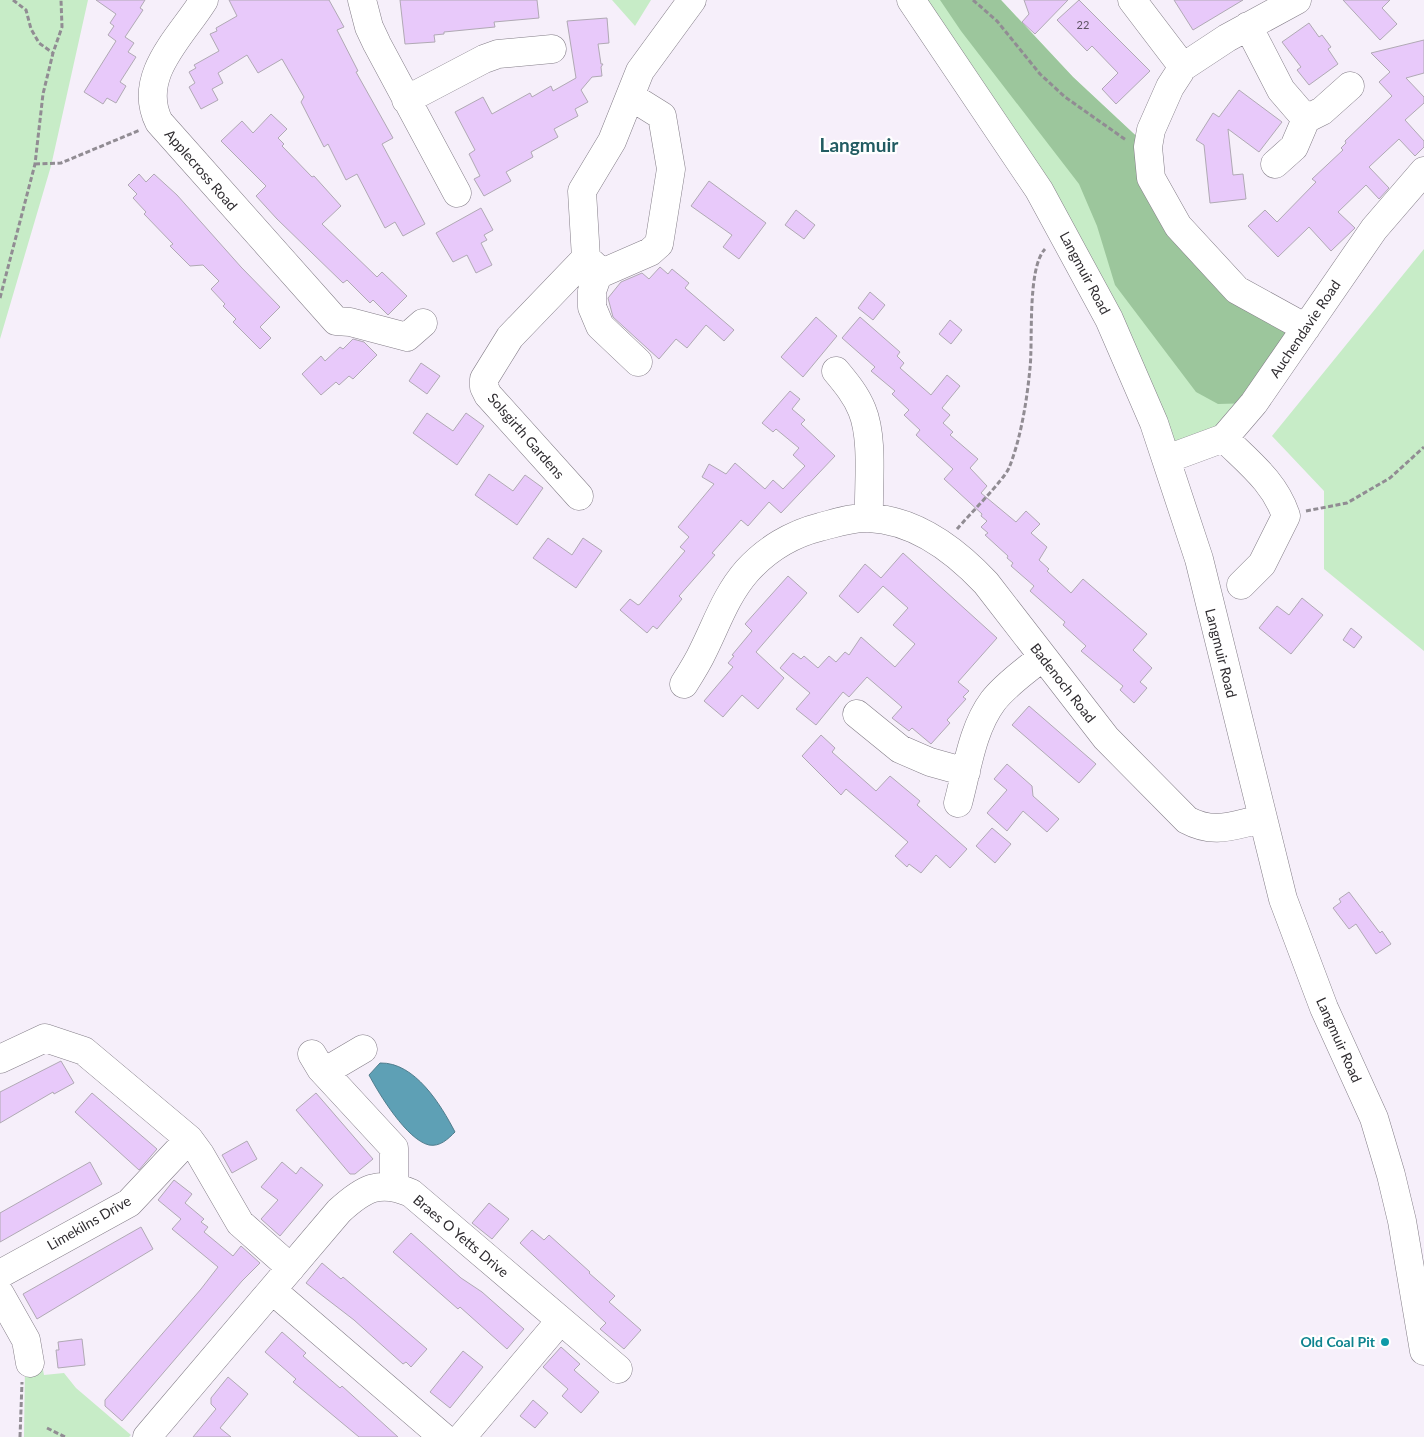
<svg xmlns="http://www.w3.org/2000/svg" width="1424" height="1437" font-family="Lato,sans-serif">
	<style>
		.green { fill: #c7ecc7 }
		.forest { fill: #9cc69c }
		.water { fill: #5ea0b5; stroke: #507d8d }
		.building { fill: #e8c9fa; stroke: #b0a9b4 }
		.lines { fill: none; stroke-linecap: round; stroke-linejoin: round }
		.minor-casing { stroke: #847e88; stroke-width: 29 }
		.path { stroke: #918c93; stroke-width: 3; stroke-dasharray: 5 2.5; stroke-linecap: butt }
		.minor { stroke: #fff; stroke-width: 28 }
		.culture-dot { fill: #0f9aa8; stroke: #fff; stroke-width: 2 }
		.labels { text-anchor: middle; stroke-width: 4.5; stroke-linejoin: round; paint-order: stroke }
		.number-label { font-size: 11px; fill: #5d5362 }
		.street-label { font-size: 14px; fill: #2f2c30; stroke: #fff }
		.culture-label { font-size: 14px; font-weight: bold; fill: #0d838f; stroke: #fff; text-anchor: end }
		.district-label { font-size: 19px; font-weight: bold; fill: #225c62; stroke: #fff }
	</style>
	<rect width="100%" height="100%" fill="#f6effa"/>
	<path class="green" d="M 0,0 L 88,0 L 51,166 L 0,339 Z
		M 612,0 L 651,0 L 635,26 Z
		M 911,0 L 1001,0 L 1073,77 L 1148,147 L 1254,403 L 1178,456 L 1109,319 Z
		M 1424,249 L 1424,651 L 1324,569 L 1324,491 L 1272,436 Z
		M 42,1365 L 44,1375 L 64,1373 L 76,1388 L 131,1435 L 129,1437 L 24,1437 L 25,1367 Z"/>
	<path class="forest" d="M 940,0 L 1001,0 L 1073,77 L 1148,147 L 1178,226 L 1306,328 L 1254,403 L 1218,404 L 1196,392 L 1115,285 L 1097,226 L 1079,184 L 961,31 Z"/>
	<path class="water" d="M 380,1063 C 415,1062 441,1105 455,1132 C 448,1139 440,1147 429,1145 C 407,1140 379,1094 369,1075 Z"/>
	<path class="building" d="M 96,0 L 145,0 L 140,8 L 143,10 L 125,37 L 134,43 L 128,52 L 136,57 L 120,82 L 126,86 L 116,103 L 107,98 L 103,104 L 84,92 L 116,41 L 108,35 L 114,26 L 110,23 L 116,14 Z
		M 229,0 L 329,0 L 344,27 L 337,30 L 358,71 L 356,72 L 393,138 L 382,144 L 425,224 L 403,236 L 395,222 L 385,228 L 357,174 L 346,180 L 328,144 L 324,147 L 301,102 L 304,97 L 282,59 L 258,73 L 247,55 L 218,73 L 223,83 L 212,89 L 218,100 L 201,109 L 189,87 L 195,83 L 189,72 L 196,68 L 194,65 L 219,51 L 210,34 L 217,31 L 216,28 L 237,16 Z
		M 400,0 L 537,0 L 539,18 L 494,22 L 495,27 L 444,32 L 444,34 L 434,35 L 435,42 L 405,44 Z
		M 1024,0 L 1068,0 L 1035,34 L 1022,22 L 1029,14 Z
		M 1079,0 L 1150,71 L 1116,104 L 1102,89 L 1118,73 L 1092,46 L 1087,51 L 1057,20 Z
		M 1174,0 L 1243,0 L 1193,30 Z
		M 1343,0 L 1390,0 L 1382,8 L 1397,24 L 1380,40 Z
		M 607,18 L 609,43 L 598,44 L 601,64 L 603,64 L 601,67 L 602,76 L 592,77 L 581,90 L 588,102 L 575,109 L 578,116 L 554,129 L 558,137 L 531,152 L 533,157 L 506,172 L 511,181 L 484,196 L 474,179 L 480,176 L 469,154 L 475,150 L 455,112 L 483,97 L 492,114 L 530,93 L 532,97 L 551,86 L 553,91 L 576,78 L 567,21 Z
		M 1309,23 L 1319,37 L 1322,35 L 1331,47 L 1328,49 L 1338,64 L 1309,85 L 1297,70 L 1301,67 L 1282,42 Z
		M 1424,40 L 1424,73 L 1406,78 L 1424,97 L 1424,103 L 1405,120 L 1424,141 L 1424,147 L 1415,156 L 1399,139 L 1369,167 L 1389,188 L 1379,199 L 1366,185 L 1338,212 L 1355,228 L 1331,251 L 1309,227 L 1278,257 L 1248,226 L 1265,210 L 1277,222 L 1316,182 L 1312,179 L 1343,150 L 1341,148 L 1346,143 L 1345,141 L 1392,96 L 1379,82 L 1390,72 L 1371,53 Z
		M 1239,90 L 1282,122 L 1259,152 L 1228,129 L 1233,175 L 1243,174 L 1246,199 L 1210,203 L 1204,145 L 1196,140 L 1213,113 L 1219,117 Z
		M 271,114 L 287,129 L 278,138 L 284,144 L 282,146 L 312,177 L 314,176 L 341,206 L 322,224 L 377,277 L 382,272 L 407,296 L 388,315 L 373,300 L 370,303 L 347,280 L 343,283 L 277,219 L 256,196 L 266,186 L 221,141 L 242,121 L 253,133 Z
		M 139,174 L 146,182 L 154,174 L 177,195 L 241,267 L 280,307 L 260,327 L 271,338 L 260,349 L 233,322 L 236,319 L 223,306 L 225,304 L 211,289 L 219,281 L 203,265 L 190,266 L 170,246 L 173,244 L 144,214 L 146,212 L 133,198 L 137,194 L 128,185 Z
		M 709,181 L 766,223 L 739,259 L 723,247 L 732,235 L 691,206 Z
		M 481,208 L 493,230 L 484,235 L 487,240 L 481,243 L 492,265 L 476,273 L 467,255 L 453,262 L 436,233 Z
		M 796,210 L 815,225 L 804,239 L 785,225 Z
		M 660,267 L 668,274 L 672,269 L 689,283 L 685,288 L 734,330 L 724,341 L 706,325 L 687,348 L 676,339 L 659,359 L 613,317 L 608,298 L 621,282 L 642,273 L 649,279 Z
		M 870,292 L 885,305 L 873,320 L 858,308 Z
		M 816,317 L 837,336 L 803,377 L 781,357 Z
		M 860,317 L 900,352 L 897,356 L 904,363 L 900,368 L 931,395 L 947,375 L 960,386 L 942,408 L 950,415 L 943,423 L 953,432 L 950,435 L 978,459 L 970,468 L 987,486 L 981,493 L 1016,522 L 1026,511 L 1040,524 L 1031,533 L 1047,547 L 1039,560 L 1049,569 L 1047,571 L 1071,593 L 1083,579 L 1147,634 L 1133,650 L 1152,668 L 1140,682 L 1147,688 L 1134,703 L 1120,690 L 1123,686 L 1081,651 L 1086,646 L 1063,625 L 1065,622 L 1030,591 L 1034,586 L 1011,566 L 1013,563 L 1007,558 L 1008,556 L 985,535 L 988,533 L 981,527 L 987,521 L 981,516 L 982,514 L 944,479 L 953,469 L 916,435 L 920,430 L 904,415 L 909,410 L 892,394 L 895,391 L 871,371 L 875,367 L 842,338 Z
		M 950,320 L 962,330 L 951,344 L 939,334 Z
		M 353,339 L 364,342 L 377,355 L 353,379 L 349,376 L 339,385 L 336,382 L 321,395 L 302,374 L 321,356 L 325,361 L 340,347 L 343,349 Z
		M 421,363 L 440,376 L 427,394 L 409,381 Z
		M 790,391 L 800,399 L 792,409 L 805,420 L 801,424 L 835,456 L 781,513 L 769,502 L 748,526 L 741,520 L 712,553 L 715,555 L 679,596 L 682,599 L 657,629 L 653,626 L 647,633 L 620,610 L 630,599 L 638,605 L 640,604 L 685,551 L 680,547 L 689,537 L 678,527 L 714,484 L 702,477 L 709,464 L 726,474 L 735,463 L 765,489 L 773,480 L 783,489 L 805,466 L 793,455 L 799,448 L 776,429 L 773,432 L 762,423 Z
		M 427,413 L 453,431 L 466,413 L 484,426 L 457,465 L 413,433 Z
		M 489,474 L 513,491 L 525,475 L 543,488 L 517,525 L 475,495 Z
		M 548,538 L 572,555 L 583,538 L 602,551 L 576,588 L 533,558 Z
		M 903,553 L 997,638 L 958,682 L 969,691 L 963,697 L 966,699 L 947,720 L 950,723 L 931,744 L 912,728 L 909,731 L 892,718 L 902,707 L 867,677 L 849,697 L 843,692 L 816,725 L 796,709 L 810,693 L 780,668 L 793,653 L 801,659 L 804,656 L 818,668 L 829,656 L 836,662 L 845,652 L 849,655 L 861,637 L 895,667 L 915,644 L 893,625 L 908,608 L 883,586 L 858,613 L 839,596 L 865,564 L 881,578 Z
		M 788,576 L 807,593 L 756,652 L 784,678 L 758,709 L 742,695 L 723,717 L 704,701 L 733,667 L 728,663 L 734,656 L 732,655 L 752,631 L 745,624 Z
		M 1302,598 L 1323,615 L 1291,654 L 1259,628 L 1277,606 L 1289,615 Z
		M 1351,628 L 1362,637 L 1354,648 L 1343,640 Z
		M 1029,706 L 1096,764 L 1079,783 L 1012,725 Z
		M 821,735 L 835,748 L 832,752 L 876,791 L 890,776 L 920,801 L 917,805 L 967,849 L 950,868 L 936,855 L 921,873 L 909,864 L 907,867 L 895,856 L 908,842 L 846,789 L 841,795 L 802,756 Z
		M 1007,764 L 1032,786 L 1033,796 L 1059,819 L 1047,832 L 1023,811 L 1007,831 L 987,813 L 1007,790 L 994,779 Z
		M 992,828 L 1011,844 L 995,863 L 976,846 Z
		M 1349,892 L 1380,933 L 1382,931 L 1391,944 L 1376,954 L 1356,924 L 1349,929 L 1333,908 L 1341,902 L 1339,899 Z
		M 61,1061 L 74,1083 L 54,1094 L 53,1092 L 0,1123 L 0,1092 Z
		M 92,1093 L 157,1149 L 139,1170 L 75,1112 Z
		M 316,1093 L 373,1159 L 355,1174 L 350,1174 L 296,1110 Z
		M 247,1141 L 257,1159 L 232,1173 L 222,1155 Z
		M 90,1162 L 102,1184 L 0,1242 L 0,1213 Z
		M 282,1162 L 296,1174 L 301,1167 L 323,1185 L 280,1236 L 261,1219 L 278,1200 L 261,1187 Z
		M 174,1180 L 192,1194 L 185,1203 L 204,1219 L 201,1222 L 208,1227 L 204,1232 L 233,1256 L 241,1246 L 260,1263 L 242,1281 L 122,1421 L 105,1406 L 105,1400 L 201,1289 L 218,1267 L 172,1229 L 181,1219 L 158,1200 Z
		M 489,1203 L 509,1219 L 492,1239 L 472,1223 Z
		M 141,1227 L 153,1249 L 37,1319 L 23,1294 Z
		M 532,1230 L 544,1240 L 549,1235 L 590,1272 L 589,1273 L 615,1296 L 609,1302 L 641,1330 L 624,1349 L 600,1329 L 606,1323 L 520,1243 Z
		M 411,1233 L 461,1278 L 482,1292 L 524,1329 L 507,1349 L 460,1307 L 458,1309 L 393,1252 Z
		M 322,1263 L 341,1279 L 343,1277 L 427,1349 L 411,1367 L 406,1362 L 403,1364 L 354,1320 L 306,1283 Z
		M 282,1332 L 306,1353 L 303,1356 L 340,1388 L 342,1386 L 398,1437 L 359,1437 L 293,1382 L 296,1379 L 265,1352 Z
		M 82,1339 L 85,1365 L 58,1368 L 56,1350 L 59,1350 L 58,1342 Z
		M 561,1347 L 580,1364 L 574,1370 L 599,1392 L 581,1413 L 562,1396 L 568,1389 L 543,1367 Z
		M 463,1351 L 483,1367 L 450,1408 L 430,1392 Z
		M 228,1377 L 248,1394 L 220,1428 L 231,1437 L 193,1437 L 216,1409 L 211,1404 L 211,1398 Z
		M 533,1400 L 548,1413 L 535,1428 L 520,1416 Z"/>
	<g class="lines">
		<g class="minor-casing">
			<path id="minor" d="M 204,0 C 181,37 136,76 159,122 L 336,321 L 350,322 L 407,337 L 423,323
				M 362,0 L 369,27 L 377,44 L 457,193
				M 911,0 L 1039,190 L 1109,319 L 1154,423 L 1199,559 L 1283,899 L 1324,1008 L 1374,1118 L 1391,1175 L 1402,1221 L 1424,1351
				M 1132,0 L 1183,67
				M 1297,0 L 1227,38 L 1183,67 L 1170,87 L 1151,130 L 1148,147 L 1151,178 L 1178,226 L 1237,290 L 1306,328
				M 1248,26 L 1281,90 L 1306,119
				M 630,96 L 662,116 L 671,169 L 659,244 L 650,252 L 602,273 L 597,277 L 592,291 L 592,307 L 600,326 L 638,362
				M 406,100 L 484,59 L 498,54 L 552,49
				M 1275,164 L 1294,147 L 1306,119 L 1322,111 L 1350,86
				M 598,269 L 586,258 L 582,191 L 612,141 L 640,71 L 692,0
				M 836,371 C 846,383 856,395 862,410 C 874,439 868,486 869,518
				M 1224,438 C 1248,462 1275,482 1286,516 L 1262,564 L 1241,585
				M 1167,459 L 1224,438 L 1254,403 L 1374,229 L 1424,171
				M 579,496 L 488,395 L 484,387 L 484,379 L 510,337 L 586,258
				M 684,684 C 691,673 698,662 703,651 C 717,623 726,595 747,571 C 766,550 792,534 820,527 C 836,523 853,517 869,518 C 916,520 955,550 986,583 L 1106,738 L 1187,820 C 1215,835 1233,825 1262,819
				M 857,714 L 900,749 L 930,762 L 966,772
				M 958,803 C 967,770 972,729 993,701 C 1006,684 1026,671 1042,657
				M 312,1054 L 321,1069 L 394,1148 L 394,1187
				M 0,1059 L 45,1038 L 84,1051 L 189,1139 L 200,1154 L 240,1223 L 291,1268
				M 324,1072 L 363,1049
				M 0,1274 L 129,1203 L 189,1139
				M 272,1290 L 443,1437
				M 0,1294 L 26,1340 L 30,1363
				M 147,1437 L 339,1211 C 363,1189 379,1179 411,1193 L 618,1369
				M 462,1437 L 560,1321"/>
		</g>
		<path class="path" d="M 13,0 L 26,10 L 31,29 L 39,43 L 53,53
			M 973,0 L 997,21 L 1040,74 L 1065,97 L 1126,140
			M 35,164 L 61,163 L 140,130
			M 0,298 L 35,164 L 43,94 L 53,53 L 62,27 L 61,0
			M 1306,511 L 1347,503 L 1390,478 L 1424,447
			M 957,529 C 968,516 1003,481 1009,468 C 1021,438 1027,400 1030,368 C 1033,341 1027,268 1045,249
			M 47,1428 L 65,1437
			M 20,1437 L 22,1382"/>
		<use href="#minor" class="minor"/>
	</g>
	<circle class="culture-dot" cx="1385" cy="1342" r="5"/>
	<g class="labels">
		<g class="number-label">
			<text x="1083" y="29">22</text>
		</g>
		<g class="street-label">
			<text transform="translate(201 170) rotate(49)" y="5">Applecross Road</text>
			<text transform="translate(1085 273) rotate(62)" y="5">Langmuir Road</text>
			<text transform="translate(1305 329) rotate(-56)" y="5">Auchendavie Road</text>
			<text transform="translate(526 436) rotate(49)" y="5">Solsgirth Gardens</text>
			<text transform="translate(1221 653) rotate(76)" y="5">Langmuir Road</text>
			<text transform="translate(1063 683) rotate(52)" y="5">Badenoch Road</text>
			<text transform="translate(1339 1040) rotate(66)" y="5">Langmuir Road</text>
			<text transform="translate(89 1223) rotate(-30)" y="5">Limekilns Drive</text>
			<text transform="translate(461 1236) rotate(40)" y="5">Braes O Yetts Drive</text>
		</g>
		<g class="culture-label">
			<text x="1375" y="1347">Old Coal Pit</text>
		</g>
		<g class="district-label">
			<text x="859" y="152">Langmuir</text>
		</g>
	</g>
</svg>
